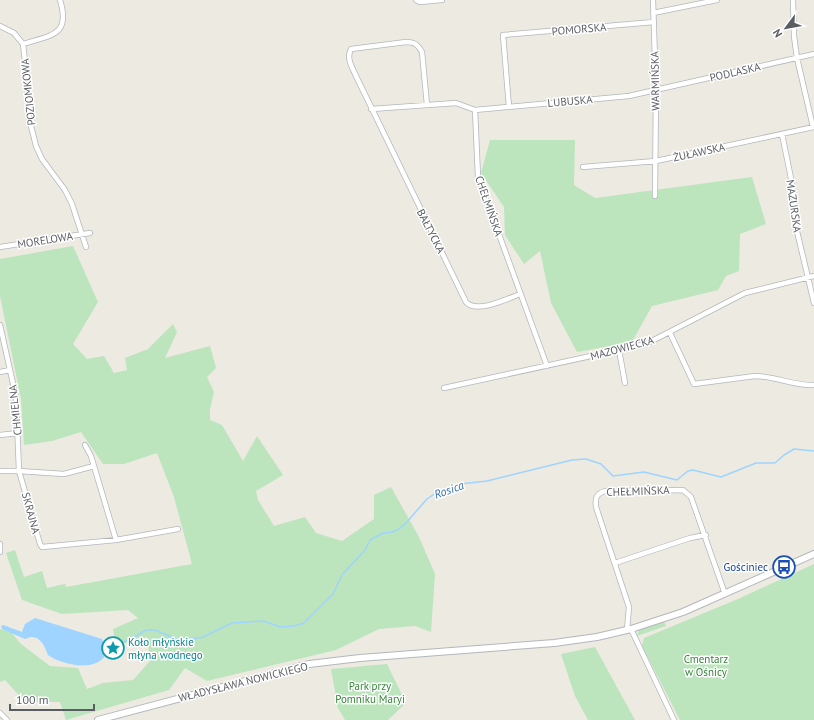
<svg xmlns="http://www.w3.org/2000/svg" width="814" height="720" font-family="'PT Sans',sans-serif">
	<style>
		.green { fill: #bce5bd }
		.water { fill: #9ed4ff }
		.lines { fill: none; stroke-linecap: round; stroke-linejoin: round }
		.stream { stroke: #9ed4ff; stroke-width: 1.5 }
		.minor-casing { stroke: #b3b7bc; stroke-width: 6 }
		.tertiary-casing { stroke: #b3b7bc; stroke-width: 8 }
		.minor { stroke: #fff; stroke-width: 4.5 }
		.tertiary { stroke: #fff; stroke-width: 6 }
		.labels { text-anchor: middle; stroke-width: 3; stroke-linejoin: round; paint-order: stroke }
		.street-label { font-size: 11px; fill: #595d62; stroke: #fff }
		.transit-label { font-size: 11px; fill: #164399; stroke: #fff; text-anchor: end }
		.culture-label { font-size: 11px; fill: #0d838f; stroke: #fff; text-anchor: start }
		.park-label { font-size: 11px; fill: #358539; stroke: #fff }
		.water-label { font-size: 12px; font-style: italic; fill: #3c74b0; stroke: #fff }
	</style>
	<rect width="100%" height="100%" fill="#eceae1"/>
	<path class="green" d="M 490,140 L 575,140 L 574,185 L 595,198 L 752,177 L 766,224 L 740,234 L 739,271 L 726,276 L 718,290 L 652,306 L 632,342 L 577,352 L 551,303 L 540,251 L 524,264 L 505,235 L 504,207 L 481,173 Z
		M 73,246 L 98,302 L 73,344 L 87,359 L 104,356 L 114,373 L 127,370 L 125,358 L 148,349 L 173,324 L 177,332 L 165,358 L 210,346 L 216,368 L 207,377 L 214,392 L 210,409 L 210,420 L 222,425 L 243,461 L 257,436 L 283,475 L 256,491 L 258,500 L 274,526 L 305,517 L 316,533 L 342,541 L 374,519 L 374,495 L 391,487 L 419,537 L 435,574 L 431,632 L 415,626 L 379,629 L 336,650 L 207,681 L 185,668 L 169,690 L 66,720 L 60,702 L 25,702 L 5,680 L 0,682 L 0,629 L 11,632 L 21,644 L 50,666 L 78,668 L 87,689 L 103,683 L 133,680 L 150,661 L 147,637 L 116,646 L 113,629 L 138,618 L 128,610 L 62,614 L 22,600 L 6,553 L 15,550 L 24,577 L 42,571 L 47,588 L 65,584 L 66,587 L 192,564 L 174,497 L 157,453 L 124,464 L 103,464 L 81,432 L 52,441 L 24,445 L 21,399 L 0,296 L 0,259 Z
		M 814,564 L 814,720 L 680,720 L 642,646 L 644,638 L 738,599 L 747,617 L 738,599 Z
		M 664,622 L 666,626 L 637,636 L 639,630 Z
		M 595,647 L 635,720 L 588,720 L 575,696 L 561,654 Z
		M 387,664 L 406,703 L 388,720 L 345,720 L 338,708 L 331,669 Z"/>
	<path class="water" d="M 35,618 L 102,639 L 107,651 C 101,673 63,666 48,655 C 44,644 38,632 25,639 L 2,629 L 1,626 L 3,625 L 22,632 L 25,624 Z"/>
	<g class="lines">
		<path class="stream" d="M 107,648 L 133,638 L 146,630 L 155,630 L 181,641 L 203,637 L 232,623 L 263,621 L 281,627 L 294,626 L 304,623 L 333,594 L 342,575 L 365,550 L 370,540 L 383,533 L 392,532 L 399,529 L 406,523 L 427,499 L 437,492 L 445,491 L 460,484 L 487,481 L 572,460 L 586,459 L 601,464 L 613,476 L 644,472 L 677,480 L 688,471 L 693,470 L 721,477 L 756,463 L 775,463 L 784,455 L 794,449 L 814,451"/>
		<g class="minor-casing">
			<path id="minor" d="M 416,0 L 420,2 L 442,0
				M 653,0 L 656,90 L 655,196
				M 793,0 L 794,36 L 797,58 L 813,127
				M 653,13 L 717,0
				M 0,26 L 14,33 L 23,44 C 51,35 71,36 60,0
				M 23,44 L 27,79 L 29,118 L 36,146 L 42,159 L 65,190 L 72,204 L 86,247
				M 427,105 L 422,52 C 418,45 415,42 406,42 L 351,49 C 346,58 352,67 356,76 L 466,302 C 476,314 507,299 520,294
				M 509,107 L 503,35 L 654,22
				M 371,109 L 456,103 L 475,110 L 629,96 L 814,54
				M 475,110 L 478,177 L 547,366
				M 782,134 L 794,193 L 795,223 L 814,303
				M 583,167 L 656,161 L 814,127
				M 0,247 L 90,233
				M 0,325 L 16,397 L 19,471 L 64,474 L 94,466
				M 670,333 L 694,384 L 755,376 C 775,376 794,386 814,385
				M 619,350 L 625,383
				M 0,372 L 10,370
				M 444,388 L 646,344 L 745,293 L 814,276
				M 0,435 L 18,433
				M 85,445 L 91,456 L 116,540
				M 0,471 L 19,471 L 40,544 L 42,547 L 116,540 L 178,529
				M 0,544 L 0,552
				M 615,563 L 690,538 L 706,535
				M 631,629 L 674,720
				M 627,630 L 629,607 L 596,507 C 595,498 596,494 605,491 L 683,490 L 691,497 L 725,594
				M 0,713 L 7,720"/>
		</g>
		<g class="tertiary-casing">
			<path id="tertiary" d="M 98,720 L 309,664 L 360,658 L 554,643 L 597,637 L 631,629 L 683,612 L 814,554"/>
		</g>
		<use href="#minor" class="minor"/>
		<use href="#tertiary" class="tertiary"/>
	</g>
	<defs>
		<g id="bus-ring" transform="scale(1.15)"><circle r="9.5" fill="#fff" stroke="#1a4fb4" stroke-width="1.5"/><path d="M-5-6H5V4H4V6H2V4H-2V6H-4V4H-5ZM-3.5-4V0h7V-4ZM-3.5 1.2v1.5H-2V1.2ZM2 1.2v1.5H3.5V1.2Z" fill="#1a4fb4"/></g>
		<g id="sight-ring" transform="scale(1.15)"><circle r="9.5" fill="#fff" stroke="#0f9aa8" stroke-width="1.5"/><path d="M0-6L1.8-2.2L6-1.7L2.9 1.2L3.7 5.4L0 3.3L-3.7 5.4L-2.9 1.2L-6-1.7L-1.8-2.2Z" fill="#0f9aa8"/></g>
	</defs>
	<g fill-rule="evenodd">
		<use href="#bus-ring" x="784" y="567"/>
		<use href="#sight-ring" x="113" y="648"/>
	</g>
	<g class="labels">
		<g class="street-label">
			<text transform="translate(579 29) rotate(-5)" y="4">POMORSKA</text>
			<text transform="translate(735 72) rotate(-13)" y="4">PODLASKA</text>
			<text transform="translate(655 81) rotate(-91)" y="4">WARMIŃSKA</text>
			<text transform="translate(28 92) rotate(-96)" y="4">POZIOMKOWA</text>
			<text transform="translate(570 101) rotate(-5)" y="4">LUBUSKA</text>
			<text transform="translate(699 152) rotate(-12)" y="4">ŻUŁAWSKA</text>
			<text transform="translate(489 206) rotate(71)" y="4">CHEŁMIŃSKA</text>
			<text transform="translate(794 206) rotate(82)" y="4">MAZURSKA</text>
			<text transform="translate(431 231) rotate(63)" y="4">BAŁTYCKA</text>
			<text transform="translate(45 240) rotate(-9)" y="4">MORELOWA</text>
			<text transform="translate(622 348) rotate(-15)" y="4">MAZOWIECKA</text>
			<text transform="translate(15 410) rotate(-96)" y="4">CHMIELNA</text>
			<text transform="translate(638 491) rotate(-2)" y="4">CHEŁMIŃSKA</text>
			<text transform="translate(31 513) rotate(75)" y="4">SKRAJNA</text>
			<text transform="translate(243 682) rotate(-14)" y="4">WŁADYSŁAWA NOWICKIEGO</text>
		</g>
		<g class="transit-label">
			<text x="768" y="571">Gościniec</text>
		</g>
		<g class="culture-label">
			<text x="128" y="646">Koło młyńskie<tspan x="128" dy="13">młyna wodnego</tspan></text>
		</g>
		<g class="park-label">
			<text x="706" y="663">Cmentarz<tspan x="706" dy="13">w Ośnicy</tspan></text>
			<text x="370" y="690">Park przy<tspan x="370" dy="13">Pomniku Maryi</tspan></text>
		</g>
		<g class="water-label">
			<text transform="translate(449 490) rotate(-20)" y="4">Rosica</text>
		</g>
	</g>
	<g transform="translate(786 28) rotate(238)" stroke="#ffffff" stroke-width="3" paint-order="stroke">
	<path d="M0-3L7 15L0 10L-7 15Z" fill="#595d62"/>
	<text y="-6" font-size="11" font-weight="bold" text-anchor="middle" fill="#595d62">N</text>
	</g>
	<path d="M10 704v6h84v-6" fill="none" stroke="#595d62" stroke-width="2"/>
	<text x="16" y="704" font-size="12" fill="#595d62" stroke="#ffffff" stroke-width="3" paint-order="stroke">100 m</text>
</svg>
